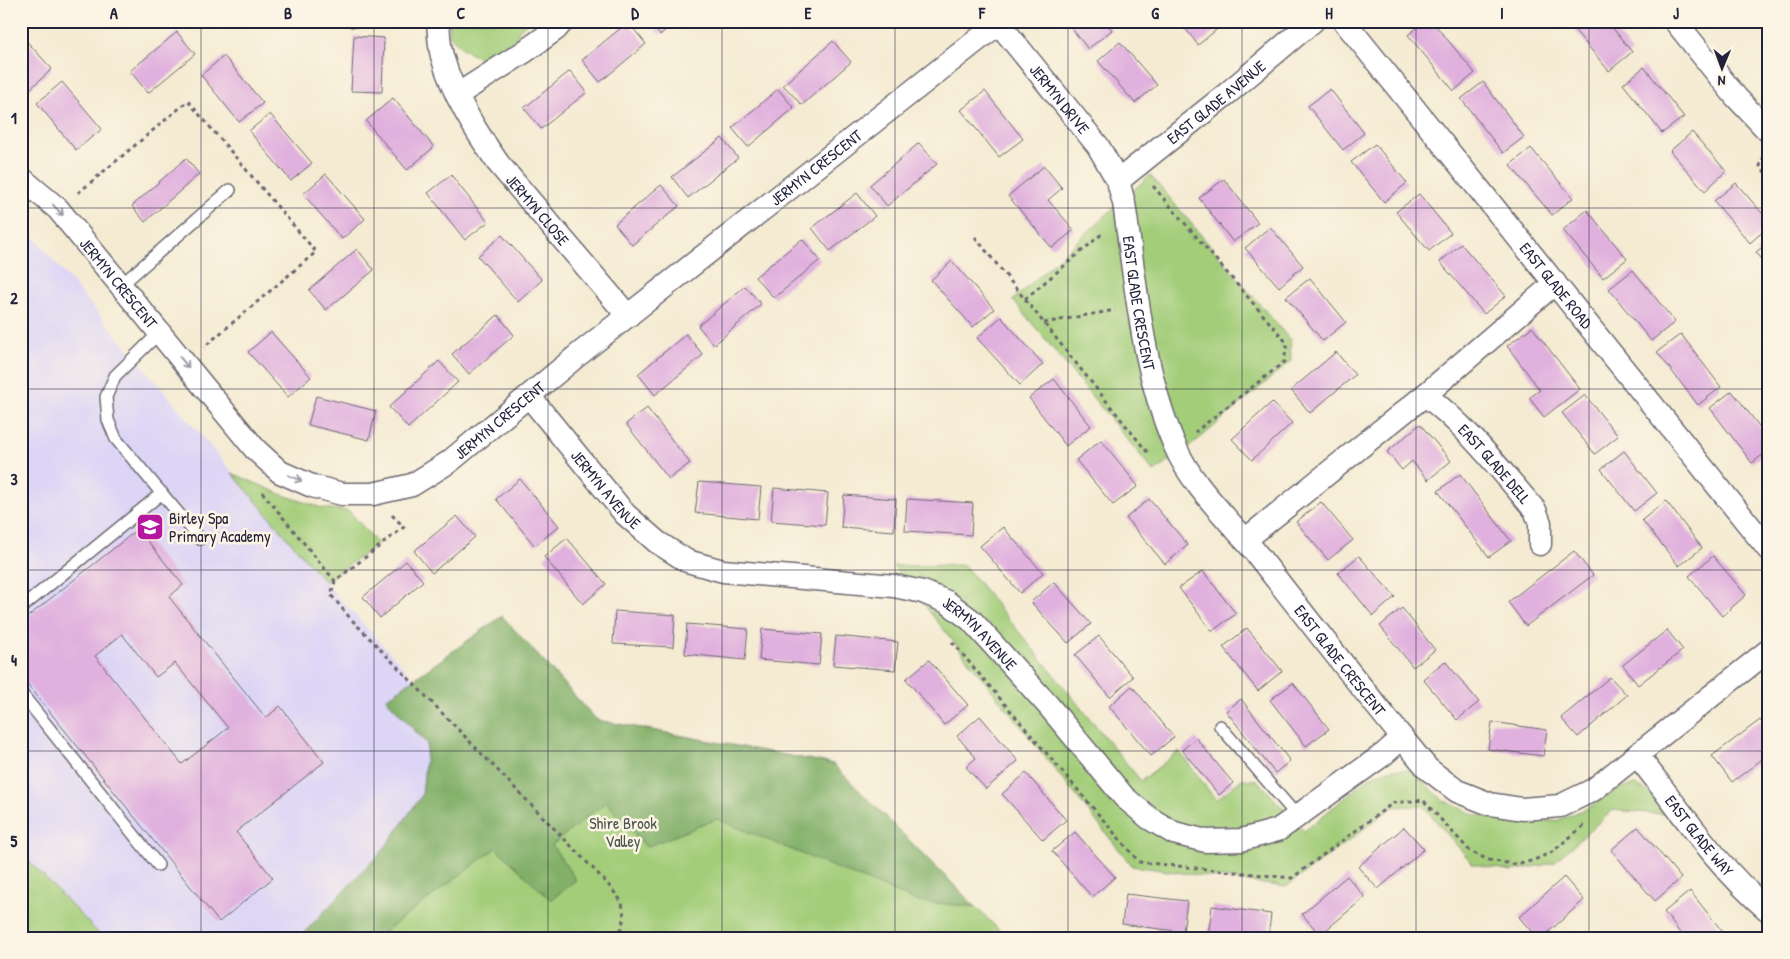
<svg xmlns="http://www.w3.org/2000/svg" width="1790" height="959" font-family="'Patrick Hand',sans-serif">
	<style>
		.built { fill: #ddd5f6 }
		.green { fill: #a3cd79; stroke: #62785a }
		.forest { fill: #82b069; stroke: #526952 }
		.building { fill: #e0b0de; fill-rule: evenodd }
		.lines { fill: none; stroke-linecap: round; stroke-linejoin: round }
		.lane-casing { stroke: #6c6870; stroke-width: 14 }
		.street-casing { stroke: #6c6870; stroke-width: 25 }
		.path { stroke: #6c6870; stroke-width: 3; stroke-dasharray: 4 4; stroke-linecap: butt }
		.lane { stroke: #fff; stroke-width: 11 }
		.street { stroke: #fff; stroke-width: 22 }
		.oneway { stroke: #9c9ca7 }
		.grid { fill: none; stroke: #22223b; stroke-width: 1; stroke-opacity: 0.55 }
		.labels { text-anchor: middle; stroke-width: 5; stroke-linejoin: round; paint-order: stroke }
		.street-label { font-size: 16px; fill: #22223b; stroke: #fcf5e5 }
		.poi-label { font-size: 16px; fill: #22223b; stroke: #fcf5e5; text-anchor: start }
		.park-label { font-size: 16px; fill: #49554e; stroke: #fcf5e5 }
		.neatline { fill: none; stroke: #22223b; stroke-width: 2 }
		.grid-label { font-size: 16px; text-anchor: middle; font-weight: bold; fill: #22223b }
	</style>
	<rect width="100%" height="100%" fill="#fcf5e5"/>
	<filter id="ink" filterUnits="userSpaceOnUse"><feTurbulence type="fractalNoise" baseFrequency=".02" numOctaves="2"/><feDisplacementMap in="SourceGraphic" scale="10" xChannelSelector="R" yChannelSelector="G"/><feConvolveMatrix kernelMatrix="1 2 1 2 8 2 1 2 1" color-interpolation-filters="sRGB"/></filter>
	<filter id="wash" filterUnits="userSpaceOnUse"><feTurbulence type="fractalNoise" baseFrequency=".0096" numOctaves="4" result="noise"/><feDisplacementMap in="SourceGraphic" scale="20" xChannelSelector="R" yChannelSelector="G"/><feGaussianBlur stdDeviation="1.12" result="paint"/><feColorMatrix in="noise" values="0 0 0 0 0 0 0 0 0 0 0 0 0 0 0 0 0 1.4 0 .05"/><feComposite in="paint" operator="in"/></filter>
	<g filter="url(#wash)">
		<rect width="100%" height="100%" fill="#f5ebd3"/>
		<path class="built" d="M 21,222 L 325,582 L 414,679 L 387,700 L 428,744 L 422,795 L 384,849 L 299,938 L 103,938 L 21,853 Z"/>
		<path class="green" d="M 449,21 L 529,21 L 519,30 L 515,47 C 510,50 503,56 498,58 C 477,63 462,49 449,35 Z
			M 1150,175 L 1290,340 L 1291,361 L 1193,444 L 1154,472 L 1013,300 Z
			M 232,473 L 283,495 L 322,508 L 349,511 L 378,544 L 325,582 Z
			M 964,565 L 1141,781 L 1179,751 L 1216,800 L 1242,779 L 1257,780 L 1304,831 L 1373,775 L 1392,769 L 1410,770 L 1443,800 L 1475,815 L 1513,821 L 1556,821 L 1588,808 L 1620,788 L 1635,785 L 1650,793 L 1663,814 L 1613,810 L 1553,863 L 1512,871 L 1473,864 L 1423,806 L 1393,807 L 1286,887 L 1132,866 L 893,566 Z
			M 597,720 L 833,764 L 1007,938 L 303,938 Z
			M 21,853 L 103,938 L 21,938 Z"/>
		<path class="forest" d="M 502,616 L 597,720 L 833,764 L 976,907 L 916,901 L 717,819 L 646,847 L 606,802 L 552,845 L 576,880 L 551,900 L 496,848 L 376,938 L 299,938 L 384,849 L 422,795 L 427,744 L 386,699 Z"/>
		<g id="blocks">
			<path class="building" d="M 351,21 L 382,21 L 382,28 L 350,27 Z
				M 648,21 L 677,21 L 660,35 Z
				M 1066,21 L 1105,21 L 1112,30 L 1088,49 Z
				M 1185,21 L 1227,21 L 1198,45 L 1182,24 Z
				M 1425,21 L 1432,21 L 1475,73 L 1454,91 L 1408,35 Z
				M 1567,21 L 1607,21 L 1632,52 L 1609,71 Z
				M 628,22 L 646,44 L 600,82 L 582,60 Z
				M 177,32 L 195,54 L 148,93 L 130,71 Z
				M 21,35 L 52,69 L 29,90 L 21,82 Z
				M 354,36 L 384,38 L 382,92 L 351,91 Z
				M 833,41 L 851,62 L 802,105 L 783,85 Z
				M 1120,42 L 1157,85 L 1135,103 L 1098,61 Z
				M 224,56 L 263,103 L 239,122 L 201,75 Z
				M 1644,67 L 1684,117 L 1662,133 L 1623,84 Z
				M 570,71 L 587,92 L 541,129 L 524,108 Z
				M 62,82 L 102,129 L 76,150 L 37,103 Z
				M 1483,82 L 1524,137 L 1503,153 L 1461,99 Z
				M 778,89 L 794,108 L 748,147 L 732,128 Z
				M 1330,89 L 1364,133 L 1343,150 L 1308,106 Z
				M 985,91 L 1023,139 L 999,157 L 961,110 Z
				M 393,98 L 434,147 L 407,170 L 366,121 Z
				M 270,114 L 312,163 L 291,181 L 249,131 Z
				M 1692,132 L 1726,171 L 1705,191 L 1670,151 Z
				M 722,138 L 738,158 L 688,198 L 672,177 Z
				M 919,143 L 937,164 L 887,206 L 870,185 Z
				M 1375,144 L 1407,183 L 1384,202 L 1351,162 Z
				M 1531,148 L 1573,198 L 1552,215 L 1510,165 Z
				M 186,158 L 199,174 L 145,222 L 132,206 Z
				M 1044,166 L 1062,188 L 1048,200 L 1074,230 L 1052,248 L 1008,196 Z
				M 326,174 L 365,219 L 342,239 L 303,194 Z
				M 451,175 L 488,222 L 465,240 L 428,193 Z
				M 1224,179 L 1258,223 L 1233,242 L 1199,198 Z
				M 1736,183 L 1769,221 L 1769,226 L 1750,243 L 1714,201 Z
				M 661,185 L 679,206 L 632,245 L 615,224 Z
				M 857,193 L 875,216 L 830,251 L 812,228 Z
				M 1419,194 L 1451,233 L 1429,251 L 1396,212 Z
				M 1587,210 L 1627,259 L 1603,278 L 1563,230 Z
				M 1270,227 L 1303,266 L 1279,287 L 1245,248 Z
				M 502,235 L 542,280 L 518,302 L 478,256 Z
				M 802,239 L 820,260 L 774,298 L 755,277 Z
				M 1769,242 L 1769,268 L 1756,252 Z
				M 1461,244 L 1506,296 L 1484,314 L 1440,262 Z
				M 357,249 L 374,270 L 326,310 L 309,290 Z
				M 952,261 L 994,309 L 973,327 L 931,280 Z
				M 1633,270 L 1675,322 L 1651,341 L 1609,289 Z
				M 1310,278 L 1346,322 L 1323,341 L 1286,297 Z
				M 745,286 L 761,304 L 714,345 L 698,326 Z
				M 498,315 L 514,335 L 469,374 L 452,354 Z
				M 1001,317 L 1043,364 L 1020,385 L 977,338 Z
				M 1532,327 L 1580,389 L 1544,417 L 1529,398 L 1540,390 L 1507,346 Z
				M 271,332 L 311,377 L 288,397 L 248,352 Z
				M 686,334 L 703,355 L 655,395 L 638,374 Z
				M 1681,334 L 1721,387 L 1698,405 L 1657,352 Z
				M 1336,352 L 1355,375 L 1310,413 L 1291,390 Z
				M 439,361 L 458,382 L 408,428 L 389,407 Z
				M 1054,379 L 1091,426 L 1066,446 L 1029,398 Z
				M 1732,391 L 1769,439 L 1769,450 L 1752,463 L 1710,408 Z
				M 1585,395 L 1618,436 L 1595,454 L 1562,413 Z
				M 316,396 L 376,411 L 369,440 L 308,425 Z
				M 1272,402 L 1292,423 L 1252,460 L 1232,439 Z
				M 647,408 L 690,463 L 669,479 L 626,424 Z
				M 1420,424 L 1451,461 L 1428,480 L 1412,461 L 1402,470 L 1387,452 Z
				M 1101,440 L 1138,486 L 1113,505 L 1076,460 Z
				M 1624,451 L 1657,493 L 1634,511 L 1601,469 Z
				M 1769,470 L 1769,482 L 1763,474 Z
				M 1460,474 L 1511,541 L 1489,557 L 1438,491 Z
				M 520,479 L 559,526 L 535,546 L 496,499 Z
				M 699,482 L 761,487 L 758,519 L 695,513 Z
				M 774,488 L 828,493 L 825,525 L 771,521 Z
				M 844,495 L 896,499 L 894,531 L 841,527 Z
				M 907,499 L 973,503 L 971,535 L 905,531 Z
				M 1149,499 L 1188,545 L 1165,564 L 1126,518 Z
				M 1666,501 L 1702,548 L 1679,566 L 1642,520 Z
				M 1321,502 L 1353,540 L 1328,560 L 1296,522 Z
				M 457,516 L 475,537 L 432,573 L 414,551 Z
				M 1003,527 L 1043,573 L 1020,593 L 980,546 Z
				M 138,529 L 183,585 L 169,597 L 266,718 L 280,706 L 324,762 L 236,832 L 273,878 L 219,922 L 21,676 L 21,622 ZM 122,634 L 156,677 L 175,663 L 228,728 L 182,764 L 95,656 Z
				M 567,538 L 606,584 L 583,604 L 544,557 Z
				M 1574,551 L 1593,575 L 1526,626 L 1508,602 Z
				M 1359,556 L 1395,597 L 1373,616 L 1338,573 Z
				M 1713,556 L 1746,595 L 1722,616 L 1689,576 Z
				M 406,561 L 423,581 L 380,618 L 363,597 Z
				M 1203,571 L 1236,614 L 1212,631 L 1179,588 Z
				M 1054,582 L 1091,624 L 1068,643 L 1031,602 Z
				M 1402,608 L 1435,650 L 1413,667 L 1380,626 Z
				M 615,611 L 675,615 L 673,647 L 613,644 Z
				M 687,624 L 748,629 L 745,660 L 685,654 Z
				M 1247,628 L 1282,671 L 1258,691 L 1223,647 Z
				M 762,629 L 822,634 L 819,665 L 759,660 Z
				M 1667,630 L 1683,650 L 1638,685 L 1623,665 Z
				M 836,636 L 898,642 L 895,670 L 833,665 Z
				M 1099,636 L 1133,677 L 1110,697 L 1075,655 Z
				M 929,660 L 968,705 L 944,725 L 906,679 Z
				M 1445,661 L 1479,702 L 1457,720 L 1423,679 Z
				M 1610,677 L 1627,695 L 1578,737 L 1561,718 Z
				M 1293,683 L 1329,729 L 1306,746 L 1270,700 Z
				M 1132,686 L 1174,737 L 1151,756 L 1109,706 Z
				M 1241,699 L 1290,761 L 1275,773 L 1226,711 Z
				M 980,716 L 1018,761 L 986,789 L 966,767 L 976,758 L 957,736 Z
				M 1760,720 L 1769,732 L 1769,754 L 1732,782 L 1712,756 Z
				M 1492,722 L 1547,730 L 1543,756 L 1488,749 Z
				M 1196,738 L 1233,783 L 1219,795 L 1182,750 Z
				M 1026,773 L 1066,820 L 1043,840 L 1002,794 Z
				M 1404,827 L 1424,849 L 1378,889 L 1358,867 Z
				M 1638,827 L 1681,878 L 1655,901 L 1611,850 Z
				M 1075,832 L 1115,877 L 1092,897 L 1052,851 Z
				M 1347,876 L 1365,897 L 1320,935 L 1302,914 Z
				M 1564,877 L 1584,900 L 1542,938 L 1537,938 L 1519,917 Z
				M 1690,891 L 1726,936 L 1724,938 L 1684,938 L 1664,912 Z
				M 1126,894 L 1187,901 L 1183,932 L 1122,924 Z
				M 1212,906 L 1271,914 L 1268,938 L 1208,937 Z"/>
		</g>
	</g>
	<g filter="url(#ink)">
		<use href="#blocks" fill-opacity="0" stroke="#6c6870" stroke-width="1"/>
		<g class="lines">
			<g class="lane-casing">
				<path id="lane" d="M 120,286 L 230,190
					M 159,333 L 115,376 L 106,397 L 108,420 L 116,439 L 200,539
					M 21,608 L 162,493
					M 21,693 L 158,865
					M 1220,726 L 1297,816"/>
			</g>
			<g class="street-casing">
				<g id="street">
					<path id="s1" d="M 438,21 C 439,33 439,45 442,56 C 453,95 475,130 498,163 L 628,316"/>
					<path id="s2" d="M 997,21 L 1098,146 L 1118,181 L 1124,203 C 1136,285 1142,370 1175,446 C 1192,486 1225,515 1252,548 C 1310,622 1368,697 1428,769 L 1457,791 L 1490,804 L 1522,809 L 1560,806 L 1593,790 L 1769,650"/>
					<path id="s3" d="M 1344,21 L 1769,550"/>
					<path d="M 1675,21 L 1736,97 L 1769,132"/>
					<path d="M 457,95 L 524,52 L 556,29 L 563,21"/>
					<path id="s4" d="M 21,178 L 58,209 L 255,449 L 280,472 L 312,486 L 342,494 L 373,494 L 412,485 L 449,462 L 578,355 L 999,23"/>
					<path id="s5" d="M 1118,181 L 1229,92 L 1313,21"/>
					<path id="s6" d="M 1425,395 C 1468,427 1500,470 1535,510 L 1540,523 L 1540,544"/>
					<path id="s7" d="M 529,396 L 625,514 L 657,542 L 687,561 L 723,571 L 894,586 L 923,592 L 947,602 L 971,620 L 1047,704 L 1124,797 L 1149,818 L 1174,833 L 1206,841 L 1241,840 L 1278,830 L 1384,754 L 1402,738"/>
					<path d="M 1245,540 L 1425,395 L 1555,283"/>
					<path id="s8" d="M 1637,755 C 1678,807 1718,868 1769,911"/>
				</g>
			</g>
			<path class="path" d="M 1764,156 L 1760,166 L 1769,177
				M 1153,186 L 1287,343 L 1284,362 L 1195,432
				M 78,193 L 188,101 L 316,252 L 204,347
				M 975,237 L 1148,453
				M 1025,299 L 1103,233
				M 1044,323 L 1115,310
				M 262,492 L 335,581
				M 392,515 L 404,527 L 335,581 L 331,595 L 350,618 L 607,883 L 622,902 L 624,917 L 619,938
				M 952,642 L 1139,862 L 1292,878 L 1393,803 L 1423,800 L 1470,851 L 1488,860 L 1513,864 L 1532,861 L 1552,852 L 1587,823"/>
			<use href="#lane" class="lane"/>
			<use href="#street" class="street"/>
		</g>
		<defs><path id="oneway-shaft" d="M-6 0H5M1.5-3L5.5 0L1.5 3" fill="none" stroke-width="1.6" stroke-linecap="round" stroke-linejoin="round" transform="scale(1.25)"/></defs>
		<g class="oneway">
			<use href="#oneway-shaft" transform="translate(58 210) rotate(46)"/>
			<use href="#oneway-shaft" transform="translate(184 362) rotate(50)"/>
			<use href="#oneway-shaft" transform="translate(295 478) rotate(23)"/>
		</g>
	</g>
	<path class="grid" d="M 201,21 L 201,938M 374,21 L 374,938M 548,21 L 548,938M 722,21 L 722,938M 895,21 L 895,938M 1068,21 L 1068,938M 1242,21 L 1242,938M 1416,21 L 1416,938M 1589,21 L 1589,938M 21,208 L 1769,208M 21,389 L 1769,389M 21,570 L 1769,570M 21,751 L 1769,751"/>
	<defs>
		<g id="school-square" transform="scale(1.4375)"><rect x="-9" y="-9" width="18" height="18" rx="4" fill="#b5179e" stroke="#fcf5e5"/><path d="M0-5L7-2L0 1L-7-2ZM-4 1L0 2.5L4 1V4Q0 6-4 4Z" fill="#fff"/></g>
	</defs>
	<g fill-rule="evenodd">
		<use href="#school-square" x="150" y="527"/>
	</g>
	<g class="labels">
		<g class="street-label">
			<text dy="6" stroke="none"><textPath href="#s2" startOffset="100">JERMYN DRIVE</textPath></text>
			<text dy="6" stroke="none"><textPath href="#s5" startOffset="126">EAST GLADE AVENUE</textPath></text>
			<text dy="6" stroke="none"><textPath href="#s4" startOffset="1044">JERMYN CRESCENT</textPath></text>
			<text dy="6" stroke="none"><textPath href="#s1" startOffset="218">JERMYN CLOSE</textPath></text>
			<text dy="6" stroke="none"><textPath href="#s4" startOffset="144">JERMYN CRESCENT</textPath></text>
			<text dy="6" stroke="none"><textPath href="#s3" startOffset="339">EAST GLADE ROAD</textPath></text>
			<text dy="6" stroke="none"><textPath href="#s2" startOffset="325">EAST GLADE CRESCENT</textPath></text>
			<text dy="6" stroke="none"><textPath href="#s4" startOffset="639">JERMYN CRESCENT</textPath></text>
			<text dy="6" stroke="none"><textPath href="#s6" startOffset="98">EAST GLADE DELL</textPath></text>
			<text dy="6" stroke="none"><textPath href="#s7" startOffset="121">JERMYN AVENUE</textPath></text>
			<text dy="6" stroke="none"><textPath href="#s7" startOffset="540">JERMYN AVENUE</textPath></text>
			<text dy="6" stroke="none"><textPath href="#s2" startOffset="744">EAST GLADE CRESCENT</textPath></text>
			<text dy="6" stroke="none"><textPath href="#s8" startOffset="102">EAST GLADE WAY</textPath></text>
		</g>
		<g class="poi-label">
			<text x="169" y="524">Birley Spa<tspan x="169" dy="18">Primary Academy</tspan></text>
		</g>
		<g class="park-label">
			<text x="623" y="829">Shire Brook<tspan x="623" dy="18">Valley</tspan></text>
		</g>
	</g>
	<rect width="1790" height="959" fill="none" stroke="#fcf5e5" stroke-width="55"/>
	<g transform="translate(1722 68) rotate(181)" stroke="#fcf5e5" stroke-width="4" paint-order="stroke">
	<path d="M0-4L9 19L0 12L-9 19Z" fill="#22223b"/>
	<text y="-8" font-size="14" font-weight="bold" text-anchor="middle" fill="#22223b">N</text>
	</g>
	<rect x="28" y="28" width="1734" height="904" class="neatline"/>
	<g class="grid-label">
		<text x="114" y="19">A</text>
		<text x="288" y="19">B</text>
		<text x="461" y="19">C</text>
		<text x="635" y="19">D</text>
		<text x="808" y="19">E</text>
		<text x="982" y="19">F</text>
		<text x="1155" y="19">G</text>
		<text x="1329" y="19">H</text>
		<text x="1502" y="19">I</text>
		<text x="1676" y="19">J</text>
		<text x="14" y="124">1</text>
		<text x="14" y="304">2</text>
		<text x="14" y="485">3</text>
		<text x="14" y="666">4</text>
		<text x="14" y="847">5</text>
	</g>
</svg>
